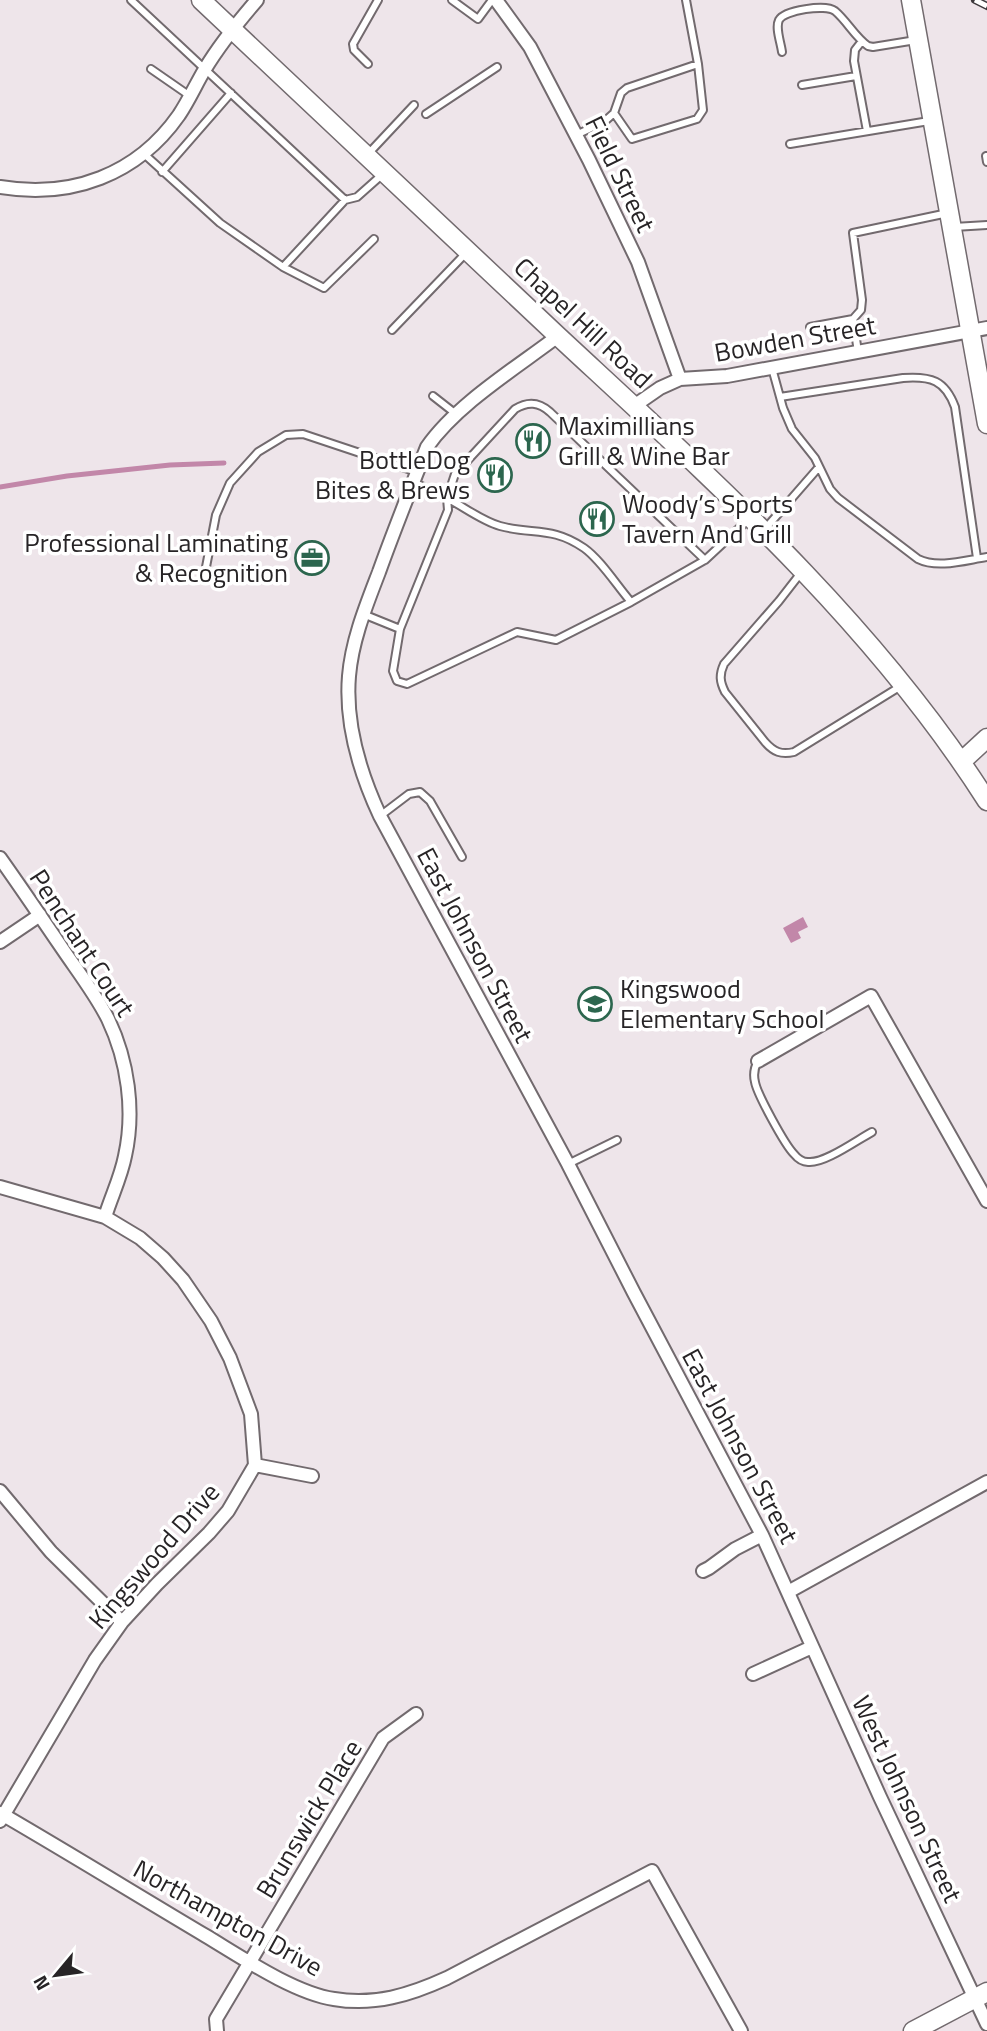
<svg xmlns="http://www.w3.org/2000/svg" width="987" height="2031" font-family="'Titillium Web',sans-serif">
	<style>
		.water { fill: #c287a9 }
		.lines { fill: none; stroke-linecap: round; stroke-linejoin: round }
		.stream { stroke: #c287a9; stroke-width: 5 }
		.lane-casing { stroke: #726a6e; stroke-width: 10 }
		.street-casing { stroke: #726a6e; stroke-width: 16 }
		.secondary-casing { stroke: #726a6e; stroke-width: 21 }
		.lane { stroke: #fff; stroke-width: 6 }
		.street { stroke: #fff; stroke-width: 12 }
		.secondary { stroke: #fff; stroke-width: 18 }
		.rail-casing { stroke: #3d393c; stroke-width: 8 }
		.rail { stroke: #fff; stroke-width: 5; stroke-dasharray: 16; stroke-linecap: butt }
		.labels { text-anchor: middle; stroke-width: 7; stroke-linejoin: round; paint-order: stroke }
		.street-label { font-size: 26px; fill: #272426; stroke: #fff }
		.poi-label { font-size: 26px; fill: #272426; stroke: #fff; text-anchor: start }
	</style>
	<rect width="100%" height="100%" fill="#eee5ea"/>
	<path class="water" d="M 803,917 L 808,927 L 798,932 L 801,938 L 791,943 L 783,928 Z"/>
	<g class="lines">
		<path class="stream" d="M 0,487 L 67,476 L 170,465 L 224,463"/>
		<g class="lane-casing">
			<path id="lane" d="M 131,0 L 345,200
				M 452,0 L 478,19 L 492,0
				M 862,41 L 855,50 L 854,61 L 867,131
				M 782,52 C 781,43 775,28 779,20 C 784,10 826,4 835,11 C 847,21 855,37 868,46 L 873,47 L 916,40
				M 368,64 L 354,50 L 353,44 L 378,0
				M 151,69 L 190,96
				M 802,85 L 856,76
				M 614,113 L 621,93 L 627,88 L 698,64
				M 426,114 L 497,67
				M 576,135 L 604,122 L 614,113 L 632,139 L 697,119 L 703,110 L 698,64 L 686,0
				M 790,144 L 929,121
				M 143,153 L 220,223 L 283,267 L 345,200 L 357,197 L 384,173
				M 368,154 L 414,105
				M 986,156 L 987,162
				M 162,172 L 231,93
				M 954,227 L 987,225
				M 283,267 L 324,288 L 374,239
				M 810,327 L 853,319
				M 392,330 L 466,253
				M 858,352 L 853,319 L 861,310 L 862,300 L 853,233 L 948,213
				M 772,368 L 783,408 L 792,429 L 815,458 L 830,489 L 838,498 L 918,559 C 938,569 966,560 987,557
				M 433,396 L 456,414
				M 780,397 L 903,378 C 931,376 945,380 955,407 L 977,558
				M 413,482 L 447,498 L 455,474 L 515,409 C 528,401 539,402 550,412 L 705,560 L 749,519
				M 447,498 L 448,510 L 400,629 L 393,671 L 397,681 L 407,684 L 517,632 L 556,640 L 631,602
				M 447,498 C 464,507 482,521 500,526 C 533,535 552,526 584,548 C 601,560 617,586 631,602 L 705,560
				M 765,529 L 819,467
				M 206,567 L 216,515 L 230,483 L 258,452 L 286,435 L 303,434 L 417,472
				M 800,574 L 779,601 L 724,664 C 719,675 720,682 725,692 L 765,742 C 774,752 781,755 794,752 L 901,686
				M 363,614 L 400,629
				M 380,816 L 409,794 L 420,792 L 430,801 L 462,857
				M 758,1061 C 754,1068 753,1074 755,1082 C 757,1094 785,1145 794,1154 C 798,1159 802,1162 808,1162 C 824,1164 857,1140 872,1132
				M 568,1164 L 617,1140"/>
		</g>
		<g class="street-casing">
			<path id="street" d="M 496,0 L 530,47 L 589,160 L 638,262 L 680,379
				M 0,187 C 71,199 137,175 179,115 C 189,100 196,84 205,69 C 220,44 238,22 257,0
				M 558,336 C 516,368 457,404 427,447 C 411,488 394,530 379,572 C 366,606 352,640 349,676 C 345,724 360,773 380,816 L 568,1164 L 634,1293 L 762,1535 L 880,1797 L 987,2024
				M 634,406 L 660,388 L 680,379 L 727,376 L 987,328
				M 0,858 C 22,889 43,920 64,951 C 79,973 96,995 108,1019 C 128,1061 135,1111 125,1156 C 121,1177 111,1197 105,1217
				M 0,942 L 40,915
				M 758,1061 L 871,996 L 987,1201
				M 0,1187 L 105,1217 L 140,1238 L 163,1258 L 183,1280 L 211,1321 L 230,1358 L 251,1414 L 255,1465 L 228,1511 L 209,1533 L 157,1584 L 122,1622 L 95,1660 L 0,1821
				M 255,1465 L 312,1476
				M 0,1491 L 51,1552 L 122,1622
				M 703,1571 L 709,1568 L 735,1549 L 762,1535
				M 788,1592 L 987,1482
				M 753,1674 L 812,1647
				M 0,1813 C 69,1853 137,1895 206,1936 C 241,1957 294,1993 334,1999 C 374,2006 410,1995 447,1978 L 652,1871 L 741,2031
				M 217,2031 L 216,2019 L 383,1738 L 416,1714"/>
		</g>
		<g class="secondary-casing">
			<path id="secondary" d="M 201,0 C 320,112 439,225 559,337 C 713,480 873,622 987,801
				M 911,0 L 987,424
				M 961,762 L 987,738
				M 913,2031 L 987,1992"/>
		</g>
		<use href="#lane" class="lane"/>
		<use href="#street" class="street"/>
		<use href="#secondary" class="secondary"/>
		<g class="rail-casing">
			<path id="rail" d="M 975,0 L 987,6"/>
		</g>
		<use href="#rail" class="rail"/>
	</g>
	<defs>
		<g id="restaurant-ring" transform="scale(1.75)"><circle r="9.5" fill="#fff" stroke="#2c664e" stroke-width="1.5"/><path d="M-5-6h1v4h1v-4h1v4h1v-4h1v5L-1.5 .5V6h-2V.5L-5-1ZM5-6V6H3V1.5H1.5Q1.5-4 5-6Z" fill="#2c664e"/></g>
		<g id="office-ring" transform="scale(1.75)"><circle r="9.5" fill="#fff" stroke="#2c664e" stroke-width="1.5"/><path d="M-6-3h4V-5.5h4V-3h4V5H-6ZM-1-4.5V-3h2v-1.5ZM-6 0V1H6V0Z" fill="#2c664e"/></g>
		<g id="school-ring" transform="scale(1.75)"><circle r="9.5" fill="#fff" stroke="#2c664e" stroke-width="1.5"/><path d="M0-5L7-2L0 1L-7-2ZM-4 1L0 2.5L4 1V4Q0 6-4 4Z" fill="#2c664e"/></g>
	</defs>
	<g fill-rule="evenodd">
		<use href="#restaurant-ring" x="533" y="441"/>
		<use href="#restaurant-ring" x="495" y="475"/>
		<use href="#restaurant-ring" x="597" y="519"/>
		<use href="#office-ring" x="312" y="558"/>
		<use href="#school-ring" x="595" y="1004"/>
	</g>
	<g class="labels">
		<g class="street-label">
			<text transform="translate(620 174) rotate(64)" y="9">Field Street</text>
			<text transform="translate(583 323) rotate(43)" y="9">Chapel Hill Road</text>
			<text transform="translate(795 339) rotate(-10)" y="9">Bowden Street</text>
			<text transform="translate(82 943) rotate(57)" y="9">Penchant Court</text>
			<text transform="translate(475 945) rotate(62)" y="9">East Johnson Street</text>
			<text transform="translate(740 1446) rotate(62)" y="9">East Johnson Street</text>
			<text transform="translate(154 1556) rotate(-49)" y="9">Kingswood Drive</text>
			<text transform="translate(907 1799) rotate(65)" y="9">West Johnson Street</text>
			<text transform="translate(309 1819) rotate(-59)" y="9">Brunswick Place</text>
			<text transform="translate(228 1918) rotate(29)" y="9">Northampton Drive</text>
		</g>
		<g class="poi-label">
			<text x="558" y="435">Maximillians<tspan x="558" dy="30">Grill &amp; Wine Bar</tspan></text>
			<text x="470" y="469" text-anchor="end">BottleDog<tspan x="470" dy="30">Bites &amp; Brews</tspan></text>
			<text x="622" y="513">Woody’s Sports<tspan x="622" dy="30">Tavern And Grill</tspan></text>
			<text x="288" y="552" text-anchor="end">Professional Laminating<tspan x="288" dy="30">&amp; Recognition</tspan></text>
			<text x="620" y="998">Kingswood<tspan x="620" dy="30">Elementary School</tspan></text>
		</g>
	</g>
	<g transform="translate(56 1975) rotate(241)" stroke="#ffffff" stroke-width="5" paint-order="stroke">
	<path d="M0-5L12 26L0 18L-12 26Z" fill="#272426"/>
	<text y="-10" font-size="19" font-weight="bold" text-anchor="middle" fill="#272426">N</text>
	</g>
</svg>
